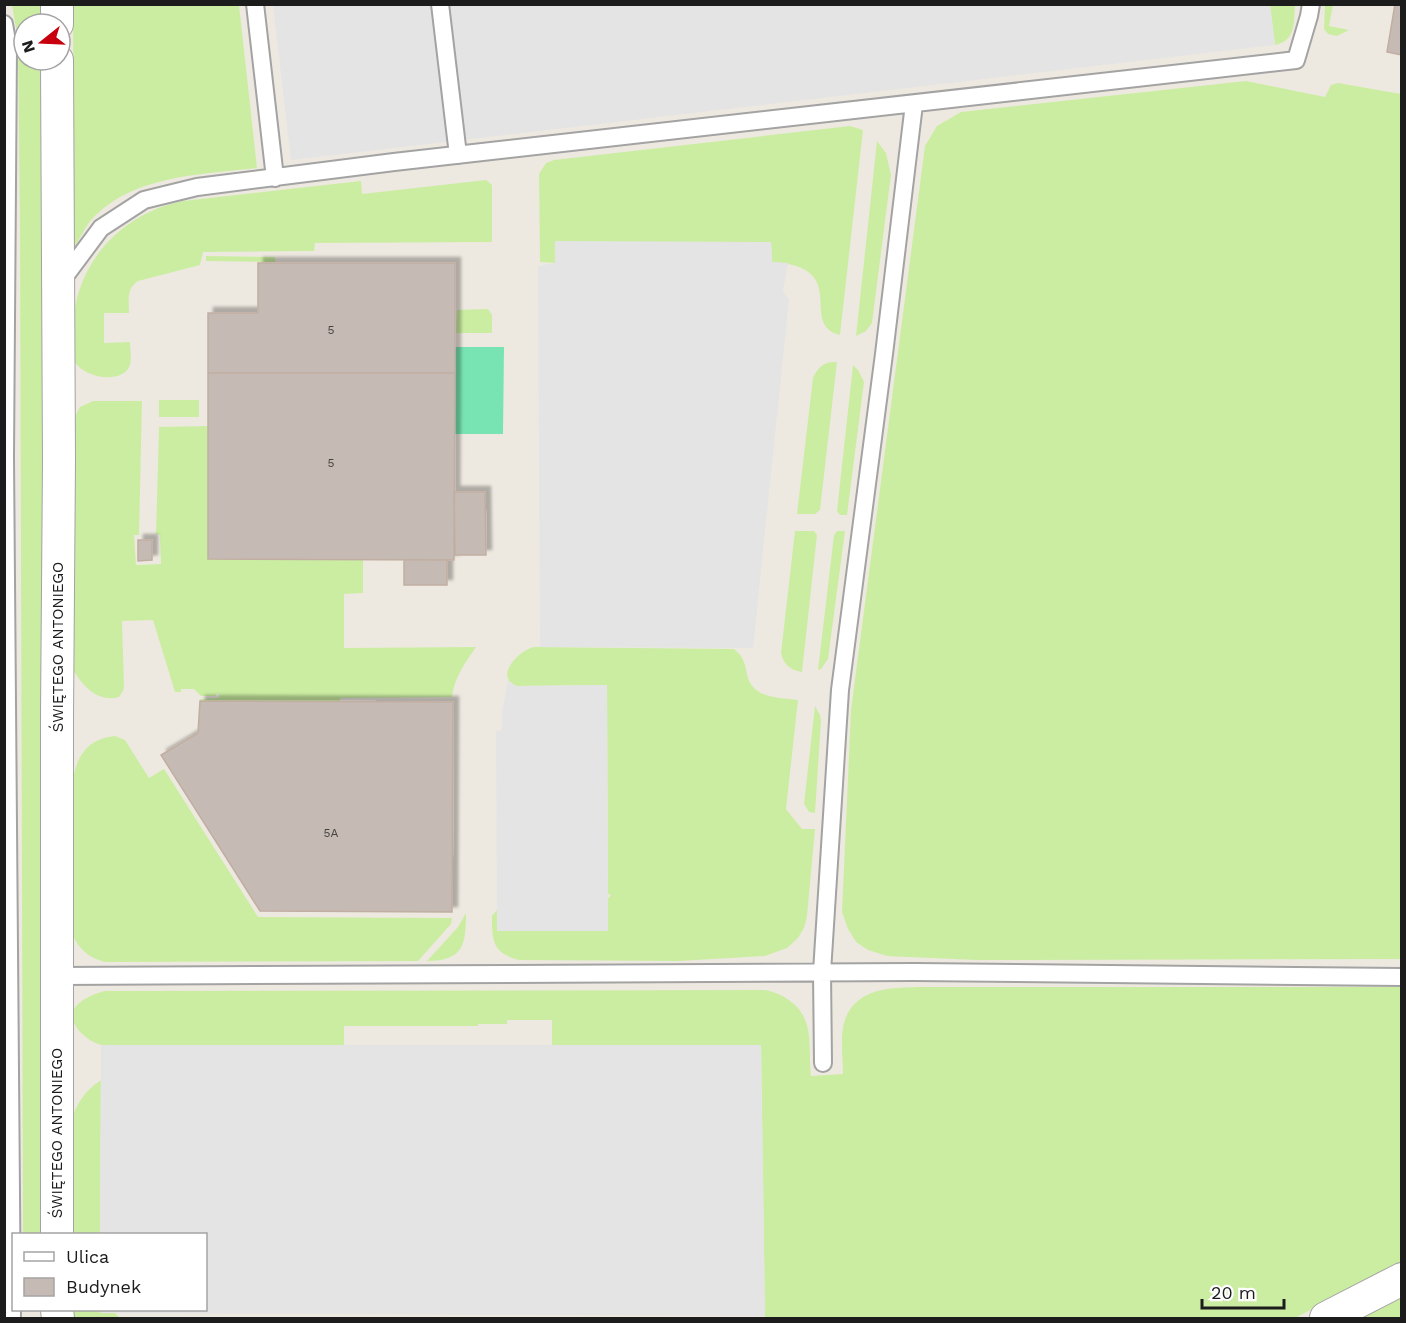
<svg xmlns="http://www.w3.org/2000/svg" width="1406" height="1323" font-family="'Work Sans',sans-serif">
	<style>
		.grass { fill: #cbeda2 }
		.pitch { fill: #78e4b3 }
		.parking { fill: #e4e4e4 }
		.building { fill: #c6bab4; stroke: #c1aea2; stroke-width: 1.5; filter: url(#shadow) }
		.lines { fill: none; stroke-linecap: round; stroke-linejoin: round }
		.service-casing { stroke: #a3a3a3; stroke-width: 20 }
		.minor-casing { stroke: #a3a3a3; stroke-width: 34 }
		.service { stroke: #fff; stroke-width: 16 }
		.minor { stroke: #fff; stroke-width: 32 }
		.labels { text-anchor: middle; stroke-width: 6; stroke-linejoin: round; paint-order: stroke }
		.number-label { font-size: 12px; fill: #464442 }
		.street-label { font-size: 15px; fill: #1c1c1c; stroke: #fff }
	</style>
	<defs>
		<filter id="shadow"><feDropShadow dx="5.5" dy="-5.5" stdDeviation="1.5" flood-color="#0004"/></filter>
	</defs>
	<rect width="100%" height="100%" fill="#eee9e0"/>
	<path class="grass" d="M 12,5 L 43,5 L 43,24 L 24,24 L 24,60 L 43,60 L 43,1234 L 23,1234 L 20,222 L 18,40 Z
		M 73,5 L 239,5 L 257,168 C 200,175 128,175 88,224 C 83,232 78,241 74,248 Z
		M 1270,5 L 1295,5 C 1294,22 1296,41 1275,45 Z
		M 1325,5 L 1333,5 L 1329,26 L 1349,30 L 1337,36 L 1328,34 L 1324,29 Z
		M 1246,81 L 1325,97 L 1331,85 L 1338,83 L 1401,94 L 1401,959 L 976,960 L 887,956 L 868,950 L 856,942 L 848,929 L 842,912 L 851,710 L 925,146 L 937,126 L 961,112 Z
		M 850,126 L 863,130 L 840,335 C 797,324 853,267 772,262 L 771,242 L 555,243 L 555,263 L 540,262 L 539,174 L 546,163 L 554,160 Z
		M 877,141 L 886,153 L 891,175 L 872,323 L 866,331 L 856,336 Z
		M 486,180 L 492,185 L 492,242 L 315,243 L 314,251 L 203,252 L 200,265 L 138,281 C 126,289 129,300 129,313 L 104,313 L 104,343 L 130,342 C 130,349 132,358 130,365 C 123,385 84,378 75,362 C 71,353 73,340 73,330 C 73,265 121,213 183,201 L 361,181 L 362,194 Z
		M 206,256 L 275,257 L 275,262 L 206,261 Z
		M 488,309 L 492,315 L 492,333 L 456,333 L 457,310 Z
		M 837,362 L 820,510 L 815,514 L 797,514 L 813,378 C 818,367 824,361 837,362 Z
		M 853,365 L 858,370 L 864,382 L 847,515 L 840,515 L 837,511 Z
		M 159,400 L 199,400 L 199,417 L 159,417 Z
		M 93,401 L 142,401 L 139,535 L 134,535 L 136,565 L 161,564 L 160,535 L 156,534 L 159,427 L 208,426 L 208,558 L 363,560 L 363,593 L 344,594 L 344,648 L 476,647 C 465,663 454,678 452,697 L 340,698 L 340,702 L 200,701 L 200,699 L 219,698 L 219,694 L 216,694 L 216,696 L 201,696 L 194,689 L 181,689 L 181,692 L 175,692 L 153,620 L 122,621 L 124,686 L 123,691 L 119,697 C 98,703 83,686 73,670 L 73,420 L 80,407 Z
		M 795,531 L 814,531 L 817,535 L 802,672 C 790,670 784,665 781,653 Z
		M 837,531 L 845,531 L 828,659 L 821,669 L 818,670 L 834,535 Z
		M 534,647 L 734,649 C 743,656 745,663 747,674 C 752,699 778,697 798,700 L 786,809 L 802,829 L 815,829 L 807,916 L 804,928 L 798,938 L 787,948 L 765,956 L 678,961 L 519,960 C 492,953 492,940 492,916 L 497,910 L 497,931 L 608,931 L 608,898 L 611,895 L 608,894 L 607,685 L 517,686 C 493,677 519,650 534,647 Z
		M 815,706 L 820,715 L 821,721 L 815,813 L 809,812 L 804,804 Z
		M 115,736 L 125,740 L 149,778 L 164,769 L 258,917 L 452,918 L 451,924 L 418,961 L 105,962 C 89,958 80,950 73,936 L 74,774 C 79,751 92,738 115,736 Z
		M 466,913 C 466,944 464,961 427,961 L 458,927 Z
		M 918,987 L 1401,987 L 1401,1263 L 1295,1318 L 765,1318 L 761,1045 L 552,1045 L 552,1020 L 507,1020 L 507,1024 L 478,1024 L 478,1026 L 344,1026 L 344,1045 L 102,1045 C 91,1044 68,1026 73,1012 C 77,1000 94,994 105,991 L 764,990 C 777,992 784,996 794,1004 C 815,1023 808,1051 811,1076 L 843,1074 C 843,1059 840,1038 844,1023 C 854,988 889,988 918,987 Z
		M 111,1075 L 101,1085 L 100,1234 L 72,1234 L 72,1117 C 81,1096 91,1084 111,1075 Z
		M 1401,1296 L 1401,1318 L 1357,1318 Z
		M 72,1310 L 100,1310 L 100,1313 L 115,1313 L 120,1318 L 72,1318 Z"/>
	<path class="pitch" d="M 454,347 L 504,347 L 503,434 L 455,434 Z"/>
	<path class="parking" d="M 1270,4 L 1275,45 L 291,160 L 273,5 Z
		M 555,241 L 771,242 L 772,262 L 788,263 L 783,291 L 789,300 L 753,648 L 540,647 L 538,266 L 555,263 Z
		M 508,679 L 511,684 L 517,686 L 607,685 L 608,931 L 497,931 L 496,731 L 502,730 L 502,713 Z
		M 101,1045 L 761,1045 L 765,1316 L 100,1313 L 100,1310 L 206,1310 L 206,1234 L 100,1234 Z"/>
	<path class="building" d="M 1395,4 L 1402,4 L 1402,55 L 1387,52 Z
		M 258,263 L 455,263 L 455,373 L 208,373 L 208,313 L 258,313 Z
		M 208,373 L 455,373 L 454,560 L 208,559 Z
		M 454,492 L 485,492 L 486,555 L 455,555 Z
		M 138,540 L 152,540 L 152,560 L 138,561 Z
		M 404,560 L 447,560 L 447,585 L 404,585 Z
		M 200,701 L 453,702 L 452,912 L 260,911 L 161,755 L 198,733 Z"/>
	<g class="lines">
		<g class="service-casing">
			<path id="service" d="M 255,4 L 275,178
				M 440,4 L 458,155
				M 4,24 L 8,47 L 5,457 L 12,1318
				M 60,283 L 101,228 L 144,200 L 197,187 L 394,162 L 1296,60 L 1309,16 L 1311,4
				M 57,976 L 914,972 L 1402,977
				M 823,1063 L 822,972 L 840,690 L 884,354 L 914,104"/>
		</g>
		<g class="minor-casing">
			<path id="minor" d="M 57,24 L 57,4
				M 57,60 L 59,461 L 57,717 L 57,1234
				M 57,1310 L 58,1318
				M 1326,1318 L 1402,1279"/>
		</g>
		<use href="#service" class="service"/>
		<use href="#minor" class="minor"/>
	</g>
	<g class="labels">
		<g class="number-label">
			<text x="331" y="334">5</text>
			<text x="331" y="467">5</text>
			<text x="331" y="837">5A</text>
		</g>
		<g class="street-label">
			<text transform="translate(58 647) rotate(-90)" y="5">ŚWIĘTEGO ANTONIEGO</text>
			<text transform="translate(57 1133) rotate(-90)" y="5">ŚWIĘTEGO ANTONIEGO</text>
		</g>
	</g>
	<rect width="1406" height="1323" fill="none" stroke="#1c1c1c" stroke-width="12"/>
	<rect x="12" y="1233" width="195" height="78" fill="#ffffff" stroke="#a4a4a4" stroke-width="1.5"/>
	<rect x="24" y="1252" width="30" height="9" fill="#ffffff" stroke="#a4a4a4" stroke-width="1.5"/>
	<text x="66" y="1263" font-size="18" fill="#1c1c1c">Ulica</text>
	<rect x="24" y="1278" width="30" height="18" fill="#c6bab4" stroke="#a4a4a4" stroke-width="1.5"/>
	<text x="66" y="1293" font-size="18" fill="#1c1c1c">Budynek</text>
	<g transform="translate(42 42) rotate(252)"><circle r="28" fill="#ffffff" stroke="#a4a4a4" stroke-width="1.5"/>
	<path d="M0-4.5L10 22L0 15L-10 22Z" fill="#c8000d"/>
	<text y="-9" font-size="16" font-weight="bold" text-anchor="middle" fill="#1c1c1c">N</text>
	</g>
	<path d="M1202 1299v9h82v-9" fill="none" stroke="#1c1c1c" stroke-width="3"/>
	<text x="1211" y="1299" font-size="18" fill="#1c1c1c" stroke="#ffffff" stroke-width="4.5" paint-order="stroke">20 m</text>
</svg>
